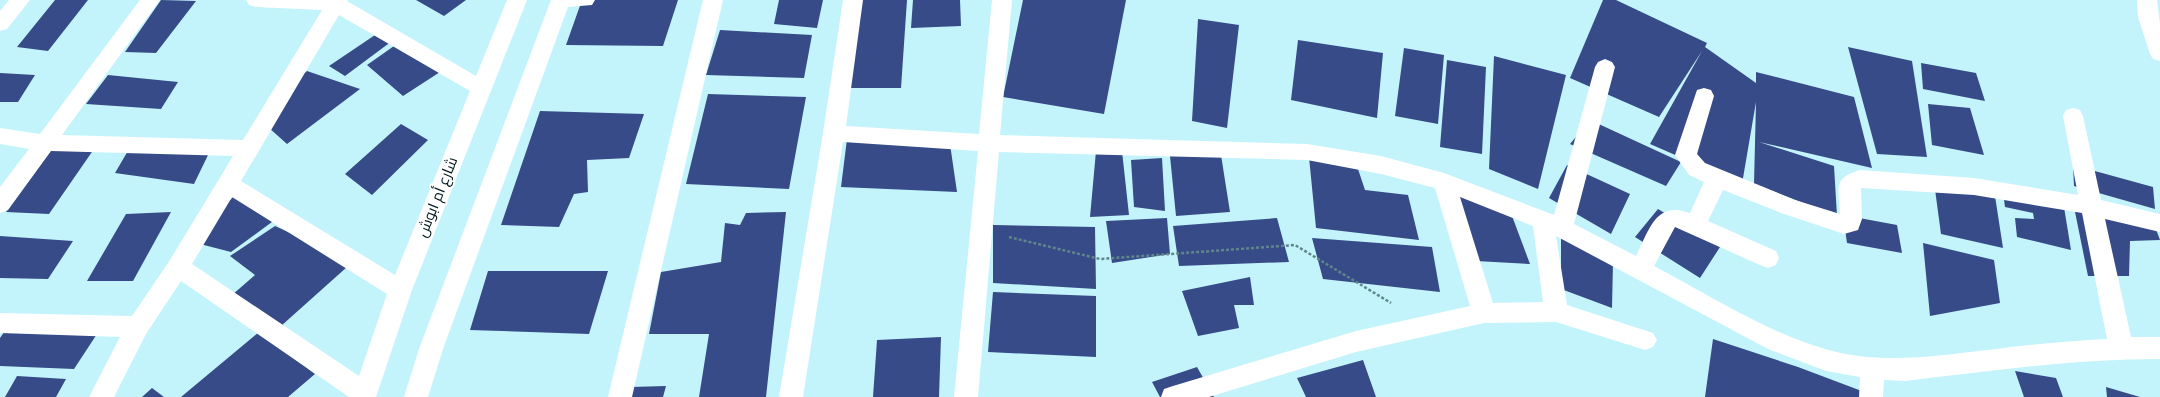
<svg xmlns="http://www.w3.org/2000/svg" width="2160" height="397" font-family="'Space Grotesk',Cairo,sans-serif">
	<style>
		.building { fill: #364b87 }
		.lines { fill: none; stroke-linecap: round; stroke-linejoin: round }
		.path { stroke: #60858a; stroke-width: 2.5; stroke-dasharray: 3 2; stroke-linecap: butt }
		.minor { fill: #fff; fill-rule: evenodd }
		.labels { text-anchor: middle; stroke-width: 4; stroke-linejoin: round; paint-order: stroke }
		.street-label { font-size: 15px; fill: #001a1e; stroke: #fff }
	</style>
	<rect width="100%" height="100%" fill="#c3f4fb"/>
	<path class="building" d="M 55,0 L 88,0 L 48,51 L 17,47 Z
		M 161,0 L 196,1 L 156,53 L 125,52 Z
		M 416,0 L 466,0 L 444,16 Z
		M 582,0 L 678,0 L 663,46 L 566,45 Z
		M 779,0 L 823,0 L 817,28 L 774,24 Z
		M 858,0 L 907,0 L 901,88 L 847,88 Z
		M 913,0 L 960,0 L 961,26 L 911,28 Z
		M 1023,0 L 1126,0 L 1104,114 L 1003,97 Z
		M 1603,0 L 1616,0 L 1707,43 L 1705,47 L 1756,83 L 1756,72 L 1854,97 L 1872,168 L 1759,142 L 1834,166 L 1837,216 L 1754,184 L 1756,102 L 1742,184 L 1650,144 L 1702,51 L 1659,117 L 1570,78 Z
		M 1198,19 L 1239,25 L 1227,128 L 1192,121 Z
		M 720,30 L 812,35 L 804,78 L 706,75 Z
		M 375,35 L 392,41 L 345,76 L 329,66 Z
		M 1298,40 L 1383,53 L 1377,118 L 1291,100 Z
		M 394,46 L 440,72 L 403,96 L 367,65 Z
		M 1848,47 L 1912,61 L 1927,157 L 1877,154 Z
		M 1404,48 L 1444,55 L 1438,124 L 1395,116 Z
		M 1494,56 L 1566,75 L 1538,189 L 1489,169 Z
		M 1447,60 L 1486,67 L 1482,154 L 1440,147 Z
		M 1921,63 L 1976,73 L 1985,101 L 1923,89 Z
		M 307,71 L 360,89 L 287,144 L 268,127 L 297,79 Z
		M 0,73 L 35,75 L 18,102 L 0,102 Z
		M 108,75 L 178,82 L 161,109 L 86,104 Z
		M 708,94 L 806,97 L 789,189 L 686,184 Z
		M 1928,104 L 1970,108 L 1984,155 L 1932,145 Z
		M 540,111 L 644,114 L 629,158 L 587,160 L 588,192 L 574,194 L 559,227 L 501,225 Z
		M 1590,120 L 1681,162 L 1666,186 L 1570,144 Z
		M 401,124 L 428,140 L 372,195 L 345,174 Z
		M 847,139 L 950,144 L 957,192 L 841,187 Z
		M 94,149 L 49,214 L 6,212 L 51,150 Z
		M 129,149 L 209,153 L 194,184 L 115,173 Z
		M 1096,151 L 1122,151 L 1129,215 L 1090,217 Z
		M 1221,155 L 1230,212 L 1176,216 L 1170,156 Z
		M 1309,157 L 1357,166 L 1365,190 L 1408,195 L 1419,240 L 1316,228 Z
		M 1162,158 L 1165,211 L 1134,207 L 1131,160 Z
		M 1567,165 L 1630,194 L 1611,234 L 1549,198 Z
		M 2073,165 L 2153,187 L 2155,209 L 2074,186 Z
		M 1934,182 L 1995,196 L 2003,248 L 1941,234 Z
		M 1452,192 L 1512,216 L 1530,264 L 1476,261 Z
		M 2003,192 L 2064,207 L 2071,250 L 2017,237 L 2015,218 L 2034,219 L 2033,213 L 2005,207 Z
		M 233,197 L 276,219 L 231,252 L 200,244 L 208,223 Z
		M 2073,202 L 2153,221 L 2160,240 L 2130,241 L 2129,276 L 2088,276 Z
		M 1658,209 L 1720,247 L 1700,278 L 1635,237 Z
		M 171,212 L 133,281 L 87,281 L 126,214 Z
		M 786,212 L 766,397 L 699,397 L 709,334 L 649,334 L 661,272 L 721,262 L 725,223 L 740,225 L 746,213 Z
		M 1843,215 L 1897,225 L 1902,253 L 1847,243 Z
		M 1167,218 L 1170,254 L 1112,263 L 1106,221 Z
		M 1277,218 L 1289,262 L 1179,266 L 1173,226 Z
		M 993,225 L 1095,227 L 1096,289 L 993,283 Z
		M 275,226 L 299,237 L 347,267 L 281,326 L 232,295 L 255,275 L 230,256 Z
		M 1561,235 L 1613,262 L 1612,308 L 1561,289 Z
		M 0,236 L 73,241 L 48,279 L 0,278 Z
		M 1312,238 L 1432,247 L 1440,292 L 1323,279 Z
		M 1923,243 L 1994,260 L 2000,303 L 1930,316 Z
		M 488,271 L 608,271 L 589,334 L 470,330 Z
		M 1250,277 L 1254,305 L 1234,305 L 1239,328 L 1198,336 L 1182,291 Z
		M 993,292 L 1096,296 L 1096,357 L 988,352 Z
		M 7,328 L 97,334 L 74,369 L 0,366 L 0,338 Z
		M 259,332 L 315,374 L 288,397 L 181,397 Z
		M 941,337 L 939,397 L 873,397 L 877,340 Z
		M 1713,339 L 1798,367 L 1867,393 L 1866,397 L 1705,397 Z
		M 1363,360 L 1376,397 L 1306,397 L 1297,378 Z
		M 1197,367 L 1214,397 L 1160,397 L 1152,382 Z
		M 2015,371 L 2056,378 L 2063,397 L 2024,397 Z
		M 17,376 L 66,379 L 56,397 L 5,397 Z
		M 666,386 L 663,397 L 628,397 L 631,387 Z
		M 2106,387 L 2140,397 L 2107,397 Z
		M 152,388 L 164,397 L 142,397 Z"/>
	<g class="lines">
		<path class="path" d="M 1009,237 L 1100,259 L 1295,245 L 1391,303"/>
		<path class="minor" d="M 9,0 L 30,0 L 7,29 L 0,31 L 0,11 Z
			M 140,0 L 160,0 L 62,135 L 243,140 L 322,10 L 256,7 L 249,5 L 246,0 L 348,0 L 347,1 L 476,76 L 507,0 L 527,0 L 412,290 L 376,397 L 349,397 L 181,281 L 146,334 L 114,397 L 89,397 L 120,337 L 0,333 L 0,313 L 132,316 L 170,260 L 233,156 L 51,151 L 8,210 L 0,213 L 0,187 L 29,149 L 0,144 L 0,128 L 40,134 ZM 339,15 L 470,91 L 395,275 L 241,181 ZM 232,197 L 387,294 L 359,376 L 192,264 Z
			M 551,0 L 595,0 L 592,5 L 568,7 L 443,349 L 428,397 L 404,397 L 419,349 Z
			M 703,0 L 723,0 L 632,397 L 608,397 Z
			M 843,0 L 863,0 L 846,126 L 979,134 L 992,0 L 1012,0 L 1000,135 L 1307,144 L 1381,156 L 1444,173 L 1554,215 L 1595,67 L 1598,62 L 1605,59 L 1612,62 L 1615,67 L 1574,224 L 1636,256 C 1649,231 1655,200 1690,213 L 1704,182 L 1689,175 L 1675,155 L 1697,90 L 1704,88 L 1711,90 L 1714,96 L 1697,154 L 1705,163 L 1795,200 L 1840,214 C 1839,189 1832,178 1860,170 L 1974,178 L 2078,195 L 2063,116 L 2066,110 L 2073,108 L 2080,110 L 2083,116 L 2101,200 L 2160,214 L 2160,232 L 2105,219 L 2131,337 L 2160,337 L 2160,359 C 2075,359 1990,371 1905,381 L 1884,380 L 1883,397 L 1859,397 L 1860,377 L 1826,371 L 1768,349 L 1556,236 L 1567,305 L 1653,333 L 1657,340 L 1653,347 L 1645,350 L 1556,322 L 1484,323 L 1356,352 L 1209,397 L 1161,397 L 1164,389 L 1173,386 L 1356,331 L 1470,306 L 1435,188 L 1381,174 L 1307,160 L 999,152 L 978,397 L 954,397 L 978,151 L 843,142 L 803,397 L 779,397 L 823,133 ZM 1861,188 L 1974,195 L 2082,213 L 2107,339 C 2070,341 2033,344 1996,349 C 1939,355 1882,366 1825,349 C 1766,332 1709,295 1654,266 L 1675,227 L 1760,265 L 1768,268 L 1776,265 L 1779,258 L 1776,251 L 1708,221 L 1723,190 L 1781,213 L 1844,234 L 1858,230 L 1862,219 ZM 1460,197 L 1533,226 L 1543,302 L 1493,303 Z
			M 2137,0 L 2157,0 L 2160,24 L 2160,61 L 2153,59 L 2150,54 L 2138,17 Z"/>
	</g>
	<g class="labels">
		<g class="street-label">
			<text transform="translate(437 197) rotate(-68)" y="5">شارع أم ابوش</text>
		</g>
	</g>
</svg>
